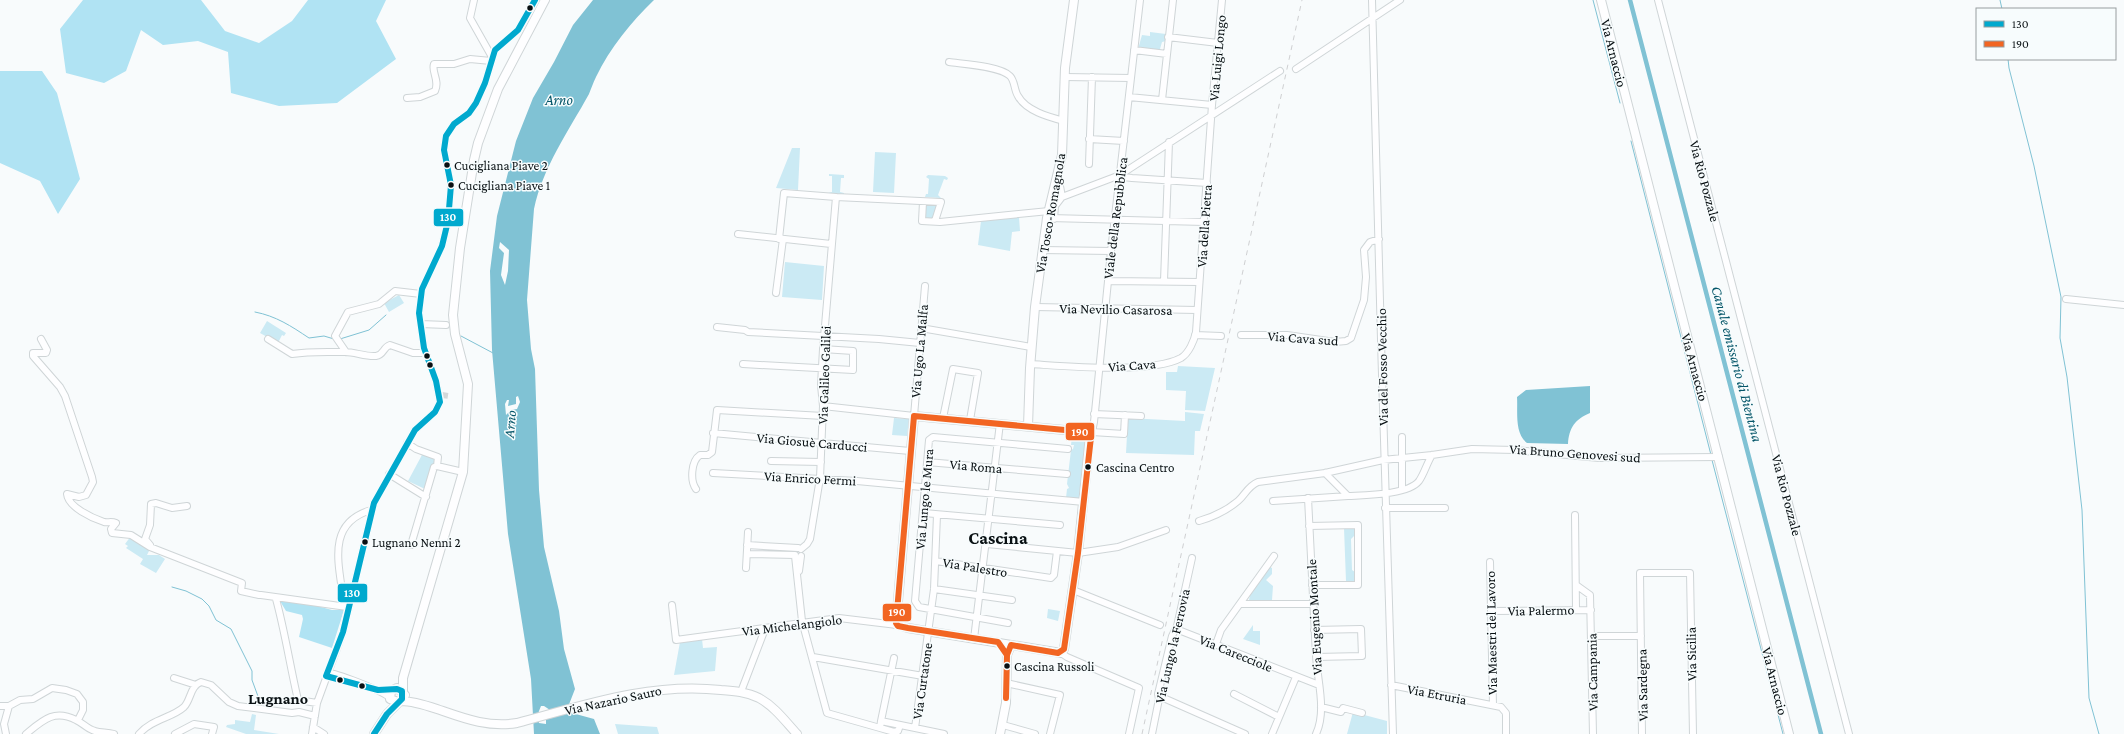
<svg xmlns="http://www.w3.org/2000/svg" width="2124" height="734" font-family="'Crimson Pro',serif">
	<style>
		.green { fill: #cbeaf4 }
		.forest { fill: #b0e3f3 }
		.water { fill: #80c2d4; fill-rule: evenodd }
		.lines { fill: none; stroke-linecap: round; stroke-linejoin: round }
		.stream { stroke: #80c2d4; stroke-width: 1 }
		.canal { stroke: #80c2d4; stroke-width: 4.5 }
		.minor-tunnel { stroke: #d4d8d9; stroke-width: 6; stroke-dasharray: 6 3; stroke-linecap: butt }
		.minor-casing { stroke: #cfd5d7; stroke-width: 8 }
		.major-casing { stroke: #cfd5d7; stroke-width: 10 }
		.minor { stroke: #fefeff; stroke-width: 6 }
		.major { stroke: #fefeff; stroke-width: 8 }
		.rail { stroke: #cfd0d2; stroke-width: 1; stroke-dasharray: 5 5; stroke-linecap: butt }
		.bus-1-casing { stroke: #f7fcfd; stroke-width: 9 }
		.bus-2-casing { stroke: #f7fcfd; stroke-width: 9 }
		.bus-1 { stroke: #00a9ce; stroke-width: 6 }
		.bus-2 { stroke: #f26522; stroke-width: 6 }
		.bus-dot { fill: #091013; stroke: #f7fcfd; stroke-width: 1.5 }
		.labels { text-anchor: middle; stroke-width: 3; stroke-linejoin: round; paint-order: stroke }
		.bus-label { font-size: 13px; fill: #091013; stroke: #f7fcfd; text-anchor: start }
		.street-label { font-size: 14px; fill: #091013; stroke: #f7fcfd }
		.water-label { font-size: 15px; font-style: italic; fill: #055669; stroke: #f7fcfd }
		.quarter-label { font-size: 16px; font-weight: bold; fill: #091013; stroke: #f7fcfd }
		.district-label { font-size: 18px; font-weight: bold; fill: #091013; stroke: #f7fcfd }
		.line-badge { stroke: #f7fcfd; stroke-width: 1.5 }
		.badge-label { font-size: 11px; text-anchor: middle; font-weight: bold; fill: #fff }
	</style>
	<rect width="100%" height="100%" fill="#f8fbfc"/>
	<path class="green" d="M 1150,32 L 1166,34 L 1166,41 L 1162,42 L 1160,49 L 1163,52 L 1138,49 L 1142,35 L 1150,36 Z
		M 792,148 L 800,148 L 798,190 L 776,188 Z
		M 875,152 L 896,153 L 894,193 L 873,192 Z
		M 829,174 L 844,175 L 844,178 L 841,178 L 840,192 L 844,193 L 844,195 L 828,193 L 832,192 L 832,176 L 829,176 Z
		M 928,175 L 945,176 L 948,178 L 947,180 L 944,179 L 938,195 L 941,198 L 925,197 L 926,194 L 928,194 L 929,179 L 926,177 Z
		M 926,204 L 938,205 L 934,219 L 925,218 Z
		M 1019,217 L 1020,231 L 1012,232 L 1010,251 L 978,245 L 981,221 Z
		M 785,262 L 824,266 L 822,300 L 782,297 Z
		M 399,295 L 404,303 L 389,312 L 384,303 Z
		M 267,321 L 286,333 L 284,336 L 282,335 L 278,343 L 260,333 Z
		M 1178,366 L 1215,368 L 1205,411 L 1185,410 L 1186,391 L 1166,390 L 1166,372 L 1177,372 Z
		M 1185,412 L 1204,414 L 1200,431 L 1195,431 L 1194,455 L 1126,453 L 1128,418 L 1185,421 Z
		M 894,418 L 909,419 L 907,436 L 892,435 Z
		M 1072,436 L 1082,437 L 1085,442 L 1079,499 L 1066,498 L 1067,489 L 1069,488 L 1067,484 L 1071,450 L 1073,449 L 1074,445 L 1071,445 Z
		M 423,453 L 436,457 L 425,489 L 408,481 Z
		M 1354,527 L 1354,536 L 1351,539 L 1352,570 L 1355,572 L 1355,581 L 1346,581 L 1344,528 Z
		M 131,536 L 150,549 L 147,555 L 159,555 L 165,559 L 156,573 L 140,564 L 143,559 L 126,548 L 128,546 L 125,544 Z
		M 1270,567 L 1272,568 L 1272,574 L 1266,580 L 1273,586 L 1272,600 L 1249,600 L 1250,595 Z
		M 1048,609 L 1060,611 L 1058,621 L 1047,618 Z
		M 1253,625 L 1253,631 L 1260,631 L 1260,645 L 1243,639 Z
		M 702,639 L 703,648 L 717,647 L 715,671 L 674,675 L 680,642 Z
		M 1353,712 L 1387,721 L 1387,734 L 1347,734 Z
		M 252,714 L 256,715 L 254,730 L 279,734 L 246,734 L 226,727 L 227,725 L 235,724 L 235,720 L 250,722 Z
		M 615,724 L 657,727 L 659,734 L 618,734 Z"/>
	<path class="forest" d="M 83,0 L 201,0 L 225,31 L 259,43 L 292,21 L 308,0 L 386,0 L 376,21 L 396,59 L 337,103 L 279,106 L 231,93 L 228,52 L 198,41 L 163,45 L 141,30 L 126,71 L 104,83 L 66,73 L 60,29 Z
		M 0,71 L 42,71 L 57,93 L 80,179 L 58,214 L 40,181 L 0,163 Z
		M 280,601 L 306,603 L 332,610 L 344,610 L 332,648 L 299,637 L 303,619 L 302,615 L 286,611 Z"/>
	<path class="water" d="M 593,0 L 654,0 C 631,22 610,48 596,77 C 593,83 591,89 589,94 C 568,132 543,167 534,209 L 527,300 L 531,349 L 535,369 L 539,490 L 544,547 L 559,611 L 564,649 L 575,689 L 568,707 L 572,713 L 594,719 L 600,734 L 534,734 L 531,679 L 508,534 L 492,350 L 490,271 L 497,216 L 516,141 L 533,98 L 554,62 L 573,25 ZM 500,242 L 509,250 L 508,271 L 505,285 L 501,275 L 504,253 L 499,248 ZM 518,396 L 520,402 L 517,409 L 511,410 L 506,415 L 505,404 L 507,400 L 509,400 L 508,406 L 516,404 L 516,397 ZM 541,706 L 544,706 L 550,710 L 550,715 L 546,719 L 546,724 L 539,723 L 537,716 Z
		M 1590,386 L 1590,413 C 1575,419 1569,428 1568,444 L 1527,443 C 1514,433 1518,411 1517,397 L 1526,390 Z"/>
	<g class="lines">
		<path class="stream" d="M 1593,0 L 1620,103
			M 2000,0 L 2002,9
			M 2008,59 L 2009,68 L 2034,166 L 2061,297 L 2060,338 L 2067,377 L 2082,510 L 2089,698 L 2099,734
			M 1631,141 L 1711,455
			M 255,312 C 276,316 291,326 309,338 L 324,336 L 334,339
			M 461,336 L 493,353
			M 340,339 L 369,330 L 386,315
			M 1712,460 L 1783,734
			M 172,587 L 186,591 L 202,599 L 209,606 L 216,620 L 231,629 L 252,671 L 252,680 L 259,699"/>
		<path class="canal" d="M 1630,0 L 1821,734"/>
		<path class="minor-tunnel" d="M 442,395 L 449,396"/>
		<g class="minor-casing">
			<path id="minor" d="M 474,0 L 470,18 L 492,57
				M 1372,0 C 1378,245 1385,489 1393,734
				M 1658,0 L 1849,734
				M 1168,37 L 1218,43
				M 1134,50 L 1167,54
				M 949,62 C 963,64 1000,66 1010,76 C 1015,81 1014,90 1018,96 C 1026,111 1049,117 1064,121
				M 1296,69 L 1400,0
				M 1065,77 L 1131,78
				M 1129,97 L 1212,105
				M 407,98 L 420,97 L 435,91 C 440,80 431,72 434,64 L 454,64 L 470,59 L 491,61
				M 1162,100 L 1173,0
				M 1089,139 L 1124,141
				M 1089,164 L 1092,77
				M 1058,175 L 1062,197
				M 1120,175 L 1123,177 L 1132,178 L 1207,183
				M 923,202 L 922,221 L 940,222 L 1049,211
				M 1050,218 L 1204,222
				M 1054,219 L 1055,206 L 1062,197 L 1120,175 L 1280,71
				M 738,234 L 831,244
				M 779,239 L 784,193 L 836,197 L 941,202 L 935,221
				M 1042,250 L 1111,251
				M 1108,281 L 1199,282
				M 1164,281 L 1169,142
				M 776,293 L 783,239
				M 2066,299 L 2124,305
				M 1035,307 L 1197,310
				M 421,324 L 446,325
				M 717,327 L 745,330 L 748,332 L 879,339 L 920,343
				M 921,328 L 1031,347
				M 1195,335 L 1221,336
				M 1241,335 L 1287,335 L 1335,342 L 1346,341 L 1351,338 L 1364,300 L 1366,277 L 1364,250 L 1370,242 L 1379,239
				M 41,339 L 47,350 L 46,353 L 33,353 L 33,356 L 60,387 L 65,396 L 92,477 L 93,482 L 86,495 L 79,497 L 67,494 C 68,507 92,518 104,522 C 108,523 111,521 116,523 L 111,529 L 112,533 L 131,535 L 150,547 L 242,583 L 241,591 L 259,595
				M 268,339 L 292,354 C 310,351 327,352 345,352 C 355,352 366,357 376,356 C 384,355 383,347 390,345 L 413,353 L 425,353
				M 346,352 L 335,336 L 348,312 L 379,304 L 395,291 L 421,294
				M 743,364 L 853,370 L 853,351 L 823,349
				M 1030,364 C 1065,366 1151,374 1181,358 C 1189,353 1194,341 1196,332 L 1212,105 L 1222,0
				M 823,406 L 914,416 L 925,286
				M 1094,414 L 1141,416
				M 943,418 L 953,369 L 978,373 L 970,420
				M 1092,432 L 1124,434 L 1125,415
				M 713,433 L 910,451
				M 1091,437 L 1094,422 L 1111,251 L 1140,0
				M 1402,437 L 1402,489
				M 407,443 L 416,449 L 438,457 L 437,466
				M 771,461 L 821,462
				M 927,462 L 1067,474
				M 713,473 L 857,481 L 1084,502
				M 1325,473 L 1348,496 C 1365,495 1408,495 1419,481 C 1424,474 1427,463 1432,455
				M 389,474 L 426,497
				M 696,489 C 690,481 691,461 700,455 L 708,455 L 712,452 L 717,410 L 823,416
				M 1308,498 C 1311,551 1313,603 1316,655 C 1317,680 1327,710 1316,734
				M 1273,501 L 1348,496
				M 1385,508 L 1445,508
				M 924,513 L 1060,525
				M 1575,515 L 1576,610
				M 1199,521 C 1213,517 1226,511 1238,501 C 1245,495 1248,486 1258,482 L 1325,473 L 1383,460 L 1432,455 L 1472,449 L 1515,450 L 1599,458 L 1719,457
				M 1309,526 L 1358,525 L 1358,585 L 1312,585
				M 987,544 L 1078,553 L 1118,547 L 1166,530
				M 150,545 L 145,539 L 150,525 L 151,504 L 156,503 L 172,508 L 187,506
				M 411,545 L 434,467 L 437,466 L 463,472
				M 747,545 L 798,548
				M 801,549 L 807,544 L 810,539 L 820,478 L 823,406 L 821,385 L 823,349 L 836,197
				M 747,554 L 795,555
				M 795,556 L 802,621 L 827,713 L 880,728
				M 936,561 L 1051,578 L 1054,575 L 1057,551
				M 1490,562 L 1493,705
				M 746,568 L 748,532
				M 799,571 L 801,556
				M 1576,585 L 1590,595 L 1593,734
				M 934,589 L 1012,600
				M 1073,590 L 1160,625
				M 261,595 L 347,607
				M 276,599 C 285,632 290,666 298,700 L 317,703
				M 1240,604 L 1313,604
				M 672,605 L 676,640 L 839,618 L 897,625
				M 344,606 C 341,570 323,524 371,510
				M 1491,611 L 1591,610
				M 1008,623 L 919,607 L 915,601 L 929,440 L 933,437 L 1068,449
				M 1176,629 L 1319,685
				M 1314,630 L 1361,629 L 1362,656 L 1316,657
				M 1591,636 L 1641,636
				M 974,639 L 1000,423
				M 1216,644 L 1221,630 L 1274,556
				M 1061,653 L 1067,657 L 1139,688 L 1129,734
				M 813,657 L 923,676
				M 327,673 C 335,672 382,691 389,697
				M 174,678 L 196,685
				M 1006,683 L 1060,695 L 1050,734
				M 1391,685 L 1501,707 L 1506,713 L 1506,734
				M 742,689 L 765,629
				M 1234,694 L 1279,717
				M 1159,696 L 1245,734
				M 0,706 L 9,706 L 20,700 L 33,699 L 52,688 L 66,690 L 77,694 L 83,702 L 83,710 L 78,720
				M 1321,707 L 1341,712 L 1343,708 L 1362,713
				M 881,721 L 894,658
				M 900,725 L 898,731 L 894,732 L 880,728 L 881,721 L 944,734
				M 1003,725 L 1035,734
				M 313,727 L 324,734
				M 915,728 L 934,589 L 937,515
				M 6,734 L 4,724 L 9,706
				M 26,734 C 43,720 54,709 76,720 C 83,723 87,729 95,731 C 101,733 107,732 114,734
				M 139,734 C 152,719 172,718 184,707 C 191,700 190,686 201,682 L 211,685 L 229,702 L 238,706 L 292,713 L 299,712 L 315,716
				M 175,734 L 194,724 L 214,727 L 212,734
				M 312,734 L 317,703 L 343,632 L 374,503 L 415,430 L 435,412 L 440,402 L 436,381 L 424,348 L 419,313 L 422,289 L 442,246 L 448,221 L 451,185 L 444,150 L 446,136 L 454,124 L 469,113 L 476,103 L 485,83 L 495,50 L 518,30 L 535,0
				M 1152,734 L 1159,699 L 1158,694 L 1172,636 L 1177,626 L 1192,558
				M 1272,734 L 1296,677
				M 1642,734 L 1640,573 L 1690,573 L 1693,734"/>
		</g>
		<g class="major-casing">
			<path id="major" d="M 1601,0 L 1789,734
				M 914,416 L 1086,432 L 1090,435 L 1078,553 L 1064,649 L 1061,653 L 908,628 L 896,624 Z
				M 1028,426 L 1030,368 L 1035,307 L 1047,218 L 1062,155 L 1065,68 L 1074,0
				M 401,701 C 413,701 425,705 437,709 C 463,718 488,728 517,723 C 584,705 651,682 721,690 C 734,691 747,692 759,698 C 775,707 785,721 797,734
				M 398,702 L 390,699 L 391,691 L 397,688 L 405,695
				M 374,734 L 387,714 L 403,698 L 403,678 L 463,472 L 468,384 L 455,334 L 453,315 L 460,248 L 474,160 L 478,143 L 498,89 L 545,0
				M 1000,734 L 1006,703 L 1007,655 L 1011,645"/>
		</g>
		<use href="#minor" class="minor"/>
		<use href="#major" class="major"/>
		<path class="rail" d="M 1142,734 L 1302,0"/>
		<g class="bus-1-casing">
			<path id="bus-1" d="M 374,734 L 387,714 L 402,699 L 402,691 L 397,689 L 378,690 L 326,676 L 343,632 L 374,503 L 415,430 L 435,412 L 440,402 L 436,381 L 424,348 L 419,313 L 422,289 L 442,246 L 448,221 L 451,185 L 444,150 L 446,136 L 454,124 L 469,113 L 476,103 L 485,83 L 495,50 L 518,30 L 535,0"/>
		</g>
		<g class="bus-2-casing">
			<path id="bus-2" d="M 914,416 L 1076,431 L 1088,433 L 1091,437 L 1078,553 L 1064,649 L 1058,653 L 1011,645 L 1007,655 L 998,642 L 908,628 L 898,626 L 896,623 Z
				M 1006,698 L 1007,655
				M 1006,698 L 1007,655"/>
		</g>
		<use href="#bus-1" class="bus-1"/>
		<use href="#bus-2" class="bus-2"/>
	</g>
	<g class="bus-dot">
		<circle cx="530" cy="8" r="3.5"/>
		<circle cx="447" cy="165" r="3.5"/>
		<circle cx="451" cy="185" r="3.5"/>
		<circle cx="427" cy="356" r="3.5"/>
		<circle cx="430" cy="365" r="3.5"/>
		<circle cx="1088" cy="467" r="3.5"/>
		<circle cx="365" cy="542" r="3.5"/>
		<circle cx="1007" cy="666" r="3.5"/>
		<circle cx="340" cy="680" r="3.5"/>
		<circle cx="362" cy="686" r="3.5"/>
	</g>
	<g class="labels">
		<g class="bus-label">
			<text x="454" y="170">Cucigliana Piave 2</text>
			<text x="458" y="190">Cucigliana Piave 1</text>
			<text x="1096" y="472">Cascina Centro</text>
			<text x="372" y="547">Lugnano Nenni 2</text>
			<text x="1014" y="671">Cascina Russoli</text>
		</g>
		<g class="street-label">
			<text transform="translate(1614 53) rotate(76)" y="5">Via Arnaccio</text>
			<text transform="translate(1217 58) rotate(-85)" y="5">Via Luigi Longo</text>
			<text transform="translate(1705 181) rotate(75)" y="5">Via Rio Pozzale</text>
			<text transform="translate(1050 213) rotate(-80)" y="5">Via Tosco-Romagnola</text>
			<text transform="translate(1115 218) rotate(-83)" y="5">Viale della Repubblica</text>
			<text transform="translate(1204 226) rotate(-86)" y="5">Via della Pietra</text>
			<text transform="translate(1116 309) rotate(1)" y="5">Via Nevilio Casarosa</text>
			<text transform="translate(1303 338) rotate(4)" y="5">Via Cava sud</text>
			<text transform="translate(919 351) rotate(-85)" y="5">Via Ugo La Malfa</text>
			<text transform="translate(1132 365) rotate(-4)" y="5">Via Cava</text>
			<text transform="translate(1382 367) rotate(-91)" y="5">Via del Fosso Vecchio</text>
			<text transform="translate(1695 367) rotate(75)" y="5">Via Arnaccio</text>
			<text transform="translate(824 375) rotate(-88)" y="5">Via Galileo Galilei</text>
			<text transform="translate(812 442) rotate(5)" y="5">Via Giosuè Carducci</text>
			<text transform="translate(1575 453) rotate(4)" y="5">Via Bruno Genovesi sud</text>
			<text transform="translate(976 466) rotate(5)" y="5">Via Roma</text>
			<text transform="translate(810 478) rotate(3)" y="5">Via Enrico Fermi</text>
			<text transform="translate(1787 495) rotate(75)" y="5">Via Rio Pozzale</text>
			<text transform="translate(924 499) rotate(-85)" y="5">Via Lungo le Mura</text>
			<text transform="translate(975 567) rotate(9)" y="5">Via Palestro</text>
			<text transform="translate(1541 610) rotate(-1)" y="5">Via Palermo</text>
			<text transform="translate(1314 617) rotate(-93)" y="5">Via Eugenio Montale</text>
			<text transform="translate(792 625) rotate(-7)" y="5">Via Michelangiolo</text>
			<text transform="translate(1491 633) rotate(-91)" y="5">Via Maestri del Lavoro</text>
			<text transform="translate(1172 646) rotate(-77)" y="5">Via Lungo la Ferrovia</text>
			<text transform="translate(1236 653) rotate(22)" y="5">Via Carecciole</text>
			<text transform="translate(1691 654) rotate(-91)" y="5">Via Sicilia</text>
			<text transform="translate(1592 672) rotate(-91)" y="5">Via Campania</text>
			<text transform="translate(922 681) rotate(-82)" y="5">Via Curtatone</text>
			<text transform="translate(1775 681) rotate(76)" y="5">Via Arnaccio</text>
			<text transform="translate(1642 685) rotate(-91)" y="5">Via Sardegna</text>
			<text transform="translate(1437 694) rotate(11)" y="5">Via Etruria</text>
			<text transform="translate(613 700) rotate(-12)" y="5">Via Nazario Sauro</text>
		</g>
		<g class="water-label">
			<text x="559" y="105">Arno</text>
			<text transform="translate(1737 364) rotate(75)" y="5">Canale emissario di Bientina</text>
			<text transform="translate(510 424) rotate(-85)" y="5">Arno</text>
		</g>
		<g class="quarter-label">
			<text x="278" y="704">Lugnano</text>
		</g>
		<g class="district-label">
			<text x="998" y="544">Cascina</text>
		</g>
	</g>
	<g class="line-badge">
		<rect x="433" y="208" width="31" height="19" rx="4" fill="#00a9ce"/>
		<rect x="1065" y="422" width="30" height="19" rx="4" fill="#f26522"/>
		<rect x="337" y="583" width="31" height="20" rx="4" fill="#00a9ce"/>
		<rect x="882" y="603" width="30" height="19" rx="4" fill="#f26522"/>
	</g>
	<g class="badge-label">
		<text x="448" y="221">130</text>
		<text x="1080" y="436">190</text>
		<text x="352" y="597">130</text>
		<text x="897" y="616">190</text>
	</g>
	<rect x="1976" y="8" width="140" height="52" fill="#f7fcfd" stroke="#989e9f"/>
	<rect x="1984" y="21" width="20" height="6" fill="#00a9ce" stroke="#989e9f"/>
	<text x="2012" y="28" font-size="12" fill="#091013">130</text>
	<rect x="1984" y="41" width="20" height="6" fill="#f26522" stroke="#989e9f"/>
	<text x="2012" y="48" font-size="12" fill="#091013">190</text>
</svg>
